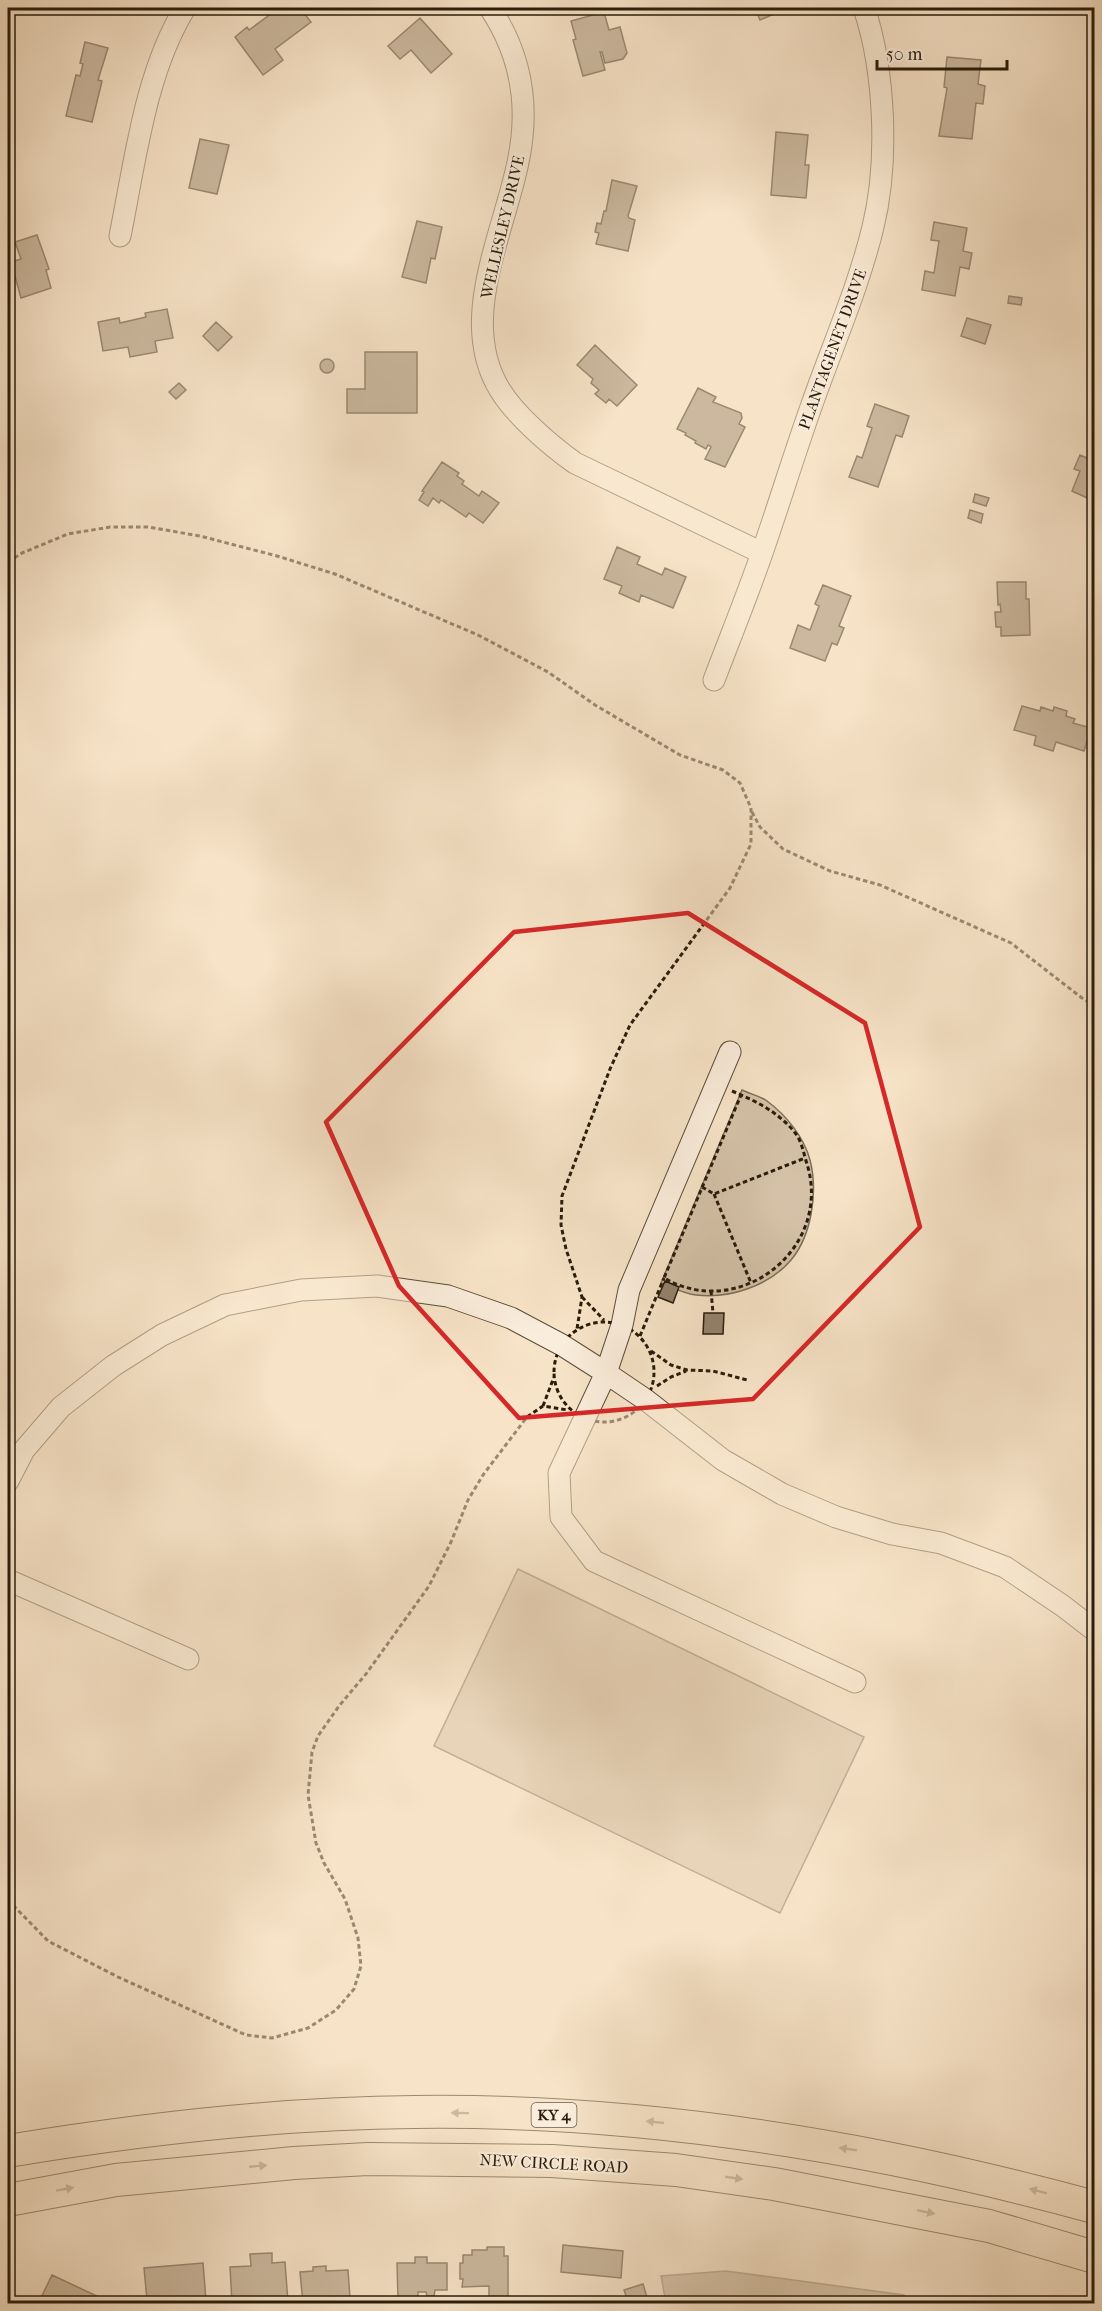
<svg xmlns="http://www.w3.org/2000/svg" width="1102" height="2311" font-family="'IM FELL French Canon',serif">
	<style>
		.green { fill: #d4c1a7; stroke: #7e6e59; stroke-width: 1.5 }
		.water { fill: #b19f87; stroke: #7b6b55; stroke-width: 1.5 }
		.building { fill: #94836d; stroke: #291c0b; stroke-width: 1.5 }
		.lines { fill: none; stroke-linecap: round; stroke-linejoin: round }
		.minor-casing { stroke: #5c4e3a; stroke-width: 23 }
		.highway-casing { stroke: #291c0b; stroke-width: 34 }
		.path { stroke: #291c0b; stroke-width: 3; stroke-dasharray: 4.5 3; stroke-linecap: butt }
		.minor { stroke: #faeddb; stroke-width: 21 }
		.highway { stroke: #f7e3c7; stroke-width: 32 }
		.oneway { fill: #9a8972 }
		.marked { fill: none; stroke: #d62828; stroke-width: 4.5; stroke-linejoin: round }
		.labels { text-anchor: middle; stroke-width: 4.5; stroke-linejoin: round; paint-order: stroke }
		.shield { fill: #faeddb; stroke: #685b49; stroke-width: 1.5 }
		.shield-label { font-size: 15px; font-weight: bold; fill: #291c0b }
		.street-label { font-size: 16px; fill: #291c0b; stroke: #faeddb }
	</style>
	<rect width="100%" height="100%" fill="#f7e3c7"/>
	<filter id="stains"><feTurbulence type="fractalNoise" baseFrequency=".00333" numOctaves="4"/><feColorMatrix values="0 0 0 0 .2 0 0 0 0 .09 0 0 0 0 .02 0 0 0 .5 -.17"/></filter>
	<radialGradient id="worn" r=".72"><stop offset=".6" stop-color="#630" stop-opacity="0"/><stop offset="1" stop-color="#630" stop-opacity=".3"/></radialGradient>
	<path class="green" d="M 742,1090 C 750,1094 760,1096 767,1101 C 786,1115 804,1137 810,1160 C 818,1191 812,1235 791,1260 C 769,1286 729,1299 696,1295 C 684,1294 672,1287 661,1283 Z
		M 518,1569 L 864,1737 L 780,1913 L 434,1746 Z"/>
	<path class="water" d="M 726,2271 L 904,2295 L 910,2303 L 666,2303 L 661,2276 Z"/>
	<path class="building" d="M 272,8 L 300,8 L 311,22 L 275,49 L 283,60 L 263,75 L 235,37 L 247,27 L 249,30 L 272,13 L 270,10 Z
		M 755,8 L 788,8 L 760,20 Z
		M 604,12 L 609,30 L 620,27 L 627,53 L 623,59 L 605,63 L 602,52 L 600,52 L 605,70 L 583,76 L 573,40 L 576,39 L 571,21 Z
		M 420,18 L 452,54 L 431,73 L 411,50 L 400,59 L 388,46 Z
		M 85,42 L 108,48 L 98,80 L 102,81 L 92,122 L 66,116 L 76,75 L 80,76 L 83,64 L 80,63 Z
		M 947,57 L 981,60 L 978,84 L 985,86 L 983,104 L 976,103 L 972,139 L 939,136 L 947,88 L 944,87 Z
		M 776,132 L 808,135 L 805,165 L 809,165 L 806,198 L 771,195 Z
		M 200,139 L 229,145 L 217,194 L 189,188 Z
		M 612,180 L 637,186 L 628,216 L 629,218 L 635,220 L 628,251 L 596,244 L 599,233 L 595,232 L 597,223 L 601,224 L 604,211 L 606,211 Z
		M 417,221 L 442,227 L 435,259 L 431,258 L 426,283 L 402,277 Z
		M 934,222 L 967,228 L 963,251 L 972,253 L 969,269 L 960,267 L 955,296 L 922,290 L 925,271 L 934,273 L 939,241 L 931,240 Z
		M 37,235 L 49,269 L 46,270 L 51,288 L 21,298 L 11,262 L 21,259 L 15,242 Z
		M 1009,296 L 1022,298 L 1021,305 L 1008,303 Z
		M 167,309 L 173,338 L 155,341 L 157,352 L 130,357 L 128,347 L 103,351 L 98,322 L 119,318 L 120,323 L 146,317 L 145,313 Z
		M 967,318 L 991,325 L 985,344 L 961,336 Z
		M 216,322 L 232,337 L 218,351 L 203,336 Z
		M 595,345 L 637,385 L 617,406 L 609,399 L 606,403 L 595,394 L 599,390 L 591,383 L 593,379 L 577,365 Z
		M 365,352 L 417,352 L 417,413 L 347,413 L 347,389 L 365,389 Z
		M320 366a7 7 0 1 1 14 0a7 7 0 1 1-14 0Z
		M 179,383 L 186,390 L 176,399 L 169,392 Z
		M 698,388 L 716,397 L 713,402 L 741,413 L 742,418 L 739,424 L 745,427 L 725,467 L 705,459 L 711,447 L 708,445 L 706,449 L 695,443 L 696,441 L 685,435 L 686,433 L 677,429 Z
		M 875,404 L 909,416 L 902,437 L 896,435 L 878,487 L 849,477 L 857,456 L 862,458 L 872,428 L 867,426 Z
		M 1080,455 L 1094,461 L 1094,501 L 1072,491 L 1080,471 L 1074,469 Z
		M 442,462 L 459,473 L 457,476 L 464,481 L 462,484 L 479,496 L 482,491 L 499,503 L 483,523 L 469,513 L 466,517 L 441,500 L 439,503 L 433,498 L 428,506 L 419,500 L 424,492 L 422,491 Z
		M 975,494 L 989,498 L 986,506 L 973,502 Z
		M 970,510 L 983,514 L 981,523 L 968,518 Z
		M 617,547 L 640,557 L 637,564 L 662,575 L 665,568 L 686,577 L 673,608 L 641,595 L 639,602 L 619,593 L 622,586 L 604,579 Z
		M 997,582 L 1026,582 L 1026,599 L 1029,599 L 1030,635 L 1001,636 L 1001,627 L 996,627 L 995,612 L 1001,612 L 1000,604 L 998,605 Z
		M 823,585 L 851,596 L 839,626 L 844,628 L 837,645 L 832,643 L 825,661 L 790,648 L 798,625 L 810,630 L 819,606 L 815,604 Z
		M 1022,706 L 1040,711 L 1041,707 L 1053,711 L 1054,707 L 1067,711 L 1066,716 L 1075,719 L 1073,723 L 1091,728 L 1084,751 L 1056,742 L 1053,751 L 1034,745 L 1036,736 L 1014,730 Z
		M 665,1281 L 679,1287 L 673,1303 L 658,1297 Z
		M 704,1313 L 724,1313 L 723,1334 L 703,1334 Z
		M 563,2245 L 623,2251 L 621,2278 L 561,2272 Z
		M 487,2247 L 504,2247 L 504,2256 L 508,2256 L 508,2297 L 489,2296 L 489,2286 L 462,2287 L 463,2279 L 460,2279 L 460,2263 L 463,2263 L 463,2255 L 472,2255 L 472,2250 L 487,2250 Z
		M 272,2253 L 272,2263 L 285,2262 L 288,2302 L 232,2304 L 230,2267 L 251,2266 L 250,2254 Z
		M 415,2257 L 427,2257 L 427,2263 L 447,2263 L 447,2290 L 435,2290 L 434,2296 L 427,2296 L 426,2292 L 418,2292 L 418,2299 L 398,2299 L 397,2263 L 415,2263 Z
		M 203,2263 L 206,2300 L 191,2301 L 191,2297 L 147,2300 L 144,2268 Z
		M 326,2266 L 326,2271 L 348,2270 L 350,2298 L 303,2304 L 300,2272 L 313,2271 L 313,2267 Z
		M 52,2275 L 103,2299 L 101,2304 L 38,2304 Z
		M 643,2284 L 649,2304 L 629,2304 L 624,2290 Z"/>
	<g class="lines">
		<g class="minor-casing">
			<path id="minor" d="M 490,8 C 516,47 527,90 522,137 C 514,217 453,314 500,390 C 515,415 551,446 575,463 L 762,553
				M 120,236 C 135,162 145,73 185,8
				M 714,680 C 730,638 747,596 762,553 C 779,504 794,455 811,407 C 832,347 858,289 873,227 C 889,162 885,71 864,8
				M 730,1052 L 629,1290 L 622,1325 L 606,1373 L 559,1473 L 561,1517 L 594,1561 L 855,1682
				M 8,1481 L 24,1450 L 61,1407 L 113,1366 L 162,1335 L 225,1305 L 301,1290 L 377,1286 L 448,1296 L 511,1318 L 562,1345 L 606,1373 L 646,1400 L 723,1460 L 782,1494 L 836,1517 L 892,1534 L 941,1543 L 1005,1567 L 1063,1606 L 1094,1630
				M 8,1580 L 188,1659"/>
		</g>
		<g class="highway-casing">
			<path id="highway" d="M 8,2151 C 142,2129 277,2113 414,2112 C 645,2109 872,2146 1094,2207
				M 8,2200 L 116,2180 L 294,2163 L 368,2159 L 552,2161 L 676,2170 L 774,2184 L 989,2226 L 1094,2257"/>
		</g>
		<path class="path" d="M 8,562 L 22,553 L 68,534 L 110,527 L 148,527 L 200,536 L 277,556 L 335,574 L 478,635 L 548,672 L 595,705 L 680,755 L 723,770 L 740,783 L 751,808 L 751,844 L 730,888 L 630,1025 L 610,1069 L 562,1196 L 561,1225 L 566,1249 L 582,1297 L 577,1329
			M 752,812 L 760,827 L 783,849 L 830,871 L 880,885 L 1011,943 L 1082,998 L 1094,1005
			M 732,1091 C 756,1101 780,1113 796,1134 C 802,1142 804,1155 807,1164 C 833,1248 740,1322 664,1278 L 741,1095
			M 702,1187 L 714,1194 L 805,1158
			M 714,1194 L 751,1283
			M 711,1291 L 713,1313
			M 582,1297 L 604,1320
			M554 1372a50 50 0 1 1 100 0a50 50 0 1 1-100 0Z
			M 640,1336 L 664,1278
			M 651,1351 L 671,1365 L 687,1370 L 713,1371 L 747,1380
			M 657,1386 L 671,1377 L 686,1371
			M 543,1406 L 554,1377
			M 8,1900 L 48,1941 L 118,1977 L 246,2035 L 272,2038 L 308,2028 L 336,2010 L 354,1989 L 361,1966 L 358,1938 L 345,1899 L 324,1863 L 316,1843 L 308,1795 L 312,1752 L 318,1736 L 339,1706 L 366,1674 L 429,1586 L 451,1542 L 468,1500 L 483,1475 L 527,1417 L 543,1406 L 568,1410"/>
		<use href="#minor" class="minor"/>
		<use href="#highway" class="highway"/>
	</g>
	<defs><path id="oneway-solid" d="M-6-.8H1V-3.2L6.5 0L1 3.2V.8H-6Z" transform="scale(1.5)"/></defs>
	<g class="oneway">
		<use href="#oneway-solid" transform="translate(460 2113) rotate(-179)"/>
		<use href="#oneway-solid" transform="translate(655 2122) rotate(-174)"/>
		<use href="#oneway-solid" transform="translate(848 2149) rotate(-171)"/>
		<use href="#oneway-solid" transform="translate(258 2166) rotate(-5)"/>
		<use href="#oneway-solid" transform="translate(734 2178) rotate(8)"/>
		<use href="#oneway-solid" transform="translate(65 2189) rotate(-10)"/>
		<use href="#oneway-solid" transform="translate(1038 2191) rotate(-165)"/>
		<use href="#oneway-solid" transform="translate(926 2212) rotate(12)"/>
	</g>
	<path d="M0 0H1102V2311H0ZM 688,913 L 865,1023 L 920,1227 L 753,1399 L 519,1418 L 399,1286 L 326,1122 L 514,932 Z" fill="#f7e3c7" fill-opacity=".55" fill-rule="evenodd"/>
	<path class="marked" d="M 688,913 L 865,1023 L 920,1227 L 753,1399 L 519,1418 L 399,1286 L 326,1122 L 514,932 Z"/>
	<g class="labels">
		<rect class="shield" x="531.5" y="2103" width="45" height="24" rx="4.5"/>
		<g class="shield-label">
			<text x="554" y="2120">KY 4</text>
		</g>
		<g class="street-label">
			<text transform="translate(502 227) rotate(-77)" y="6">WELLESLEY DRIVE</text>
			<text transform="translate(832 349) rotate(-70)" y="6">PLANTAGENET DRIVE</text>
			<text transform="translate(554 2163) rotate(3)" y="6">NEW CIRCLE ROAD</text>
		</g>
	</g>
	<rect width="1102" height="2311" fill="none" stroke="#f7e3c7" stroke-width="30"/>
	<rect x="9" y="9" width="1084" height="2293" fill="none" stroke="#291c0b" stroke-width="3"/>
	<rect x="15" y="15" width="1072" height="2281" fill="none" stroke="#291c0b" stroke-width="1.5"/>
	<path d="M877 60v9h130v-9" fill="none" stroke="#291c0b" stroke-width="3"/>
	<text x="886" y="60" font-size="18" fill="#291c0b" stroke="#faeddb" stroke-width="4.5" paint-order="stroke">50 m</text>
	<rect width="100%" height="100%" filter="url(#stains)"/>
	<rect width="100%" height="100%" fill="url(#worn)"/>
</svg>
